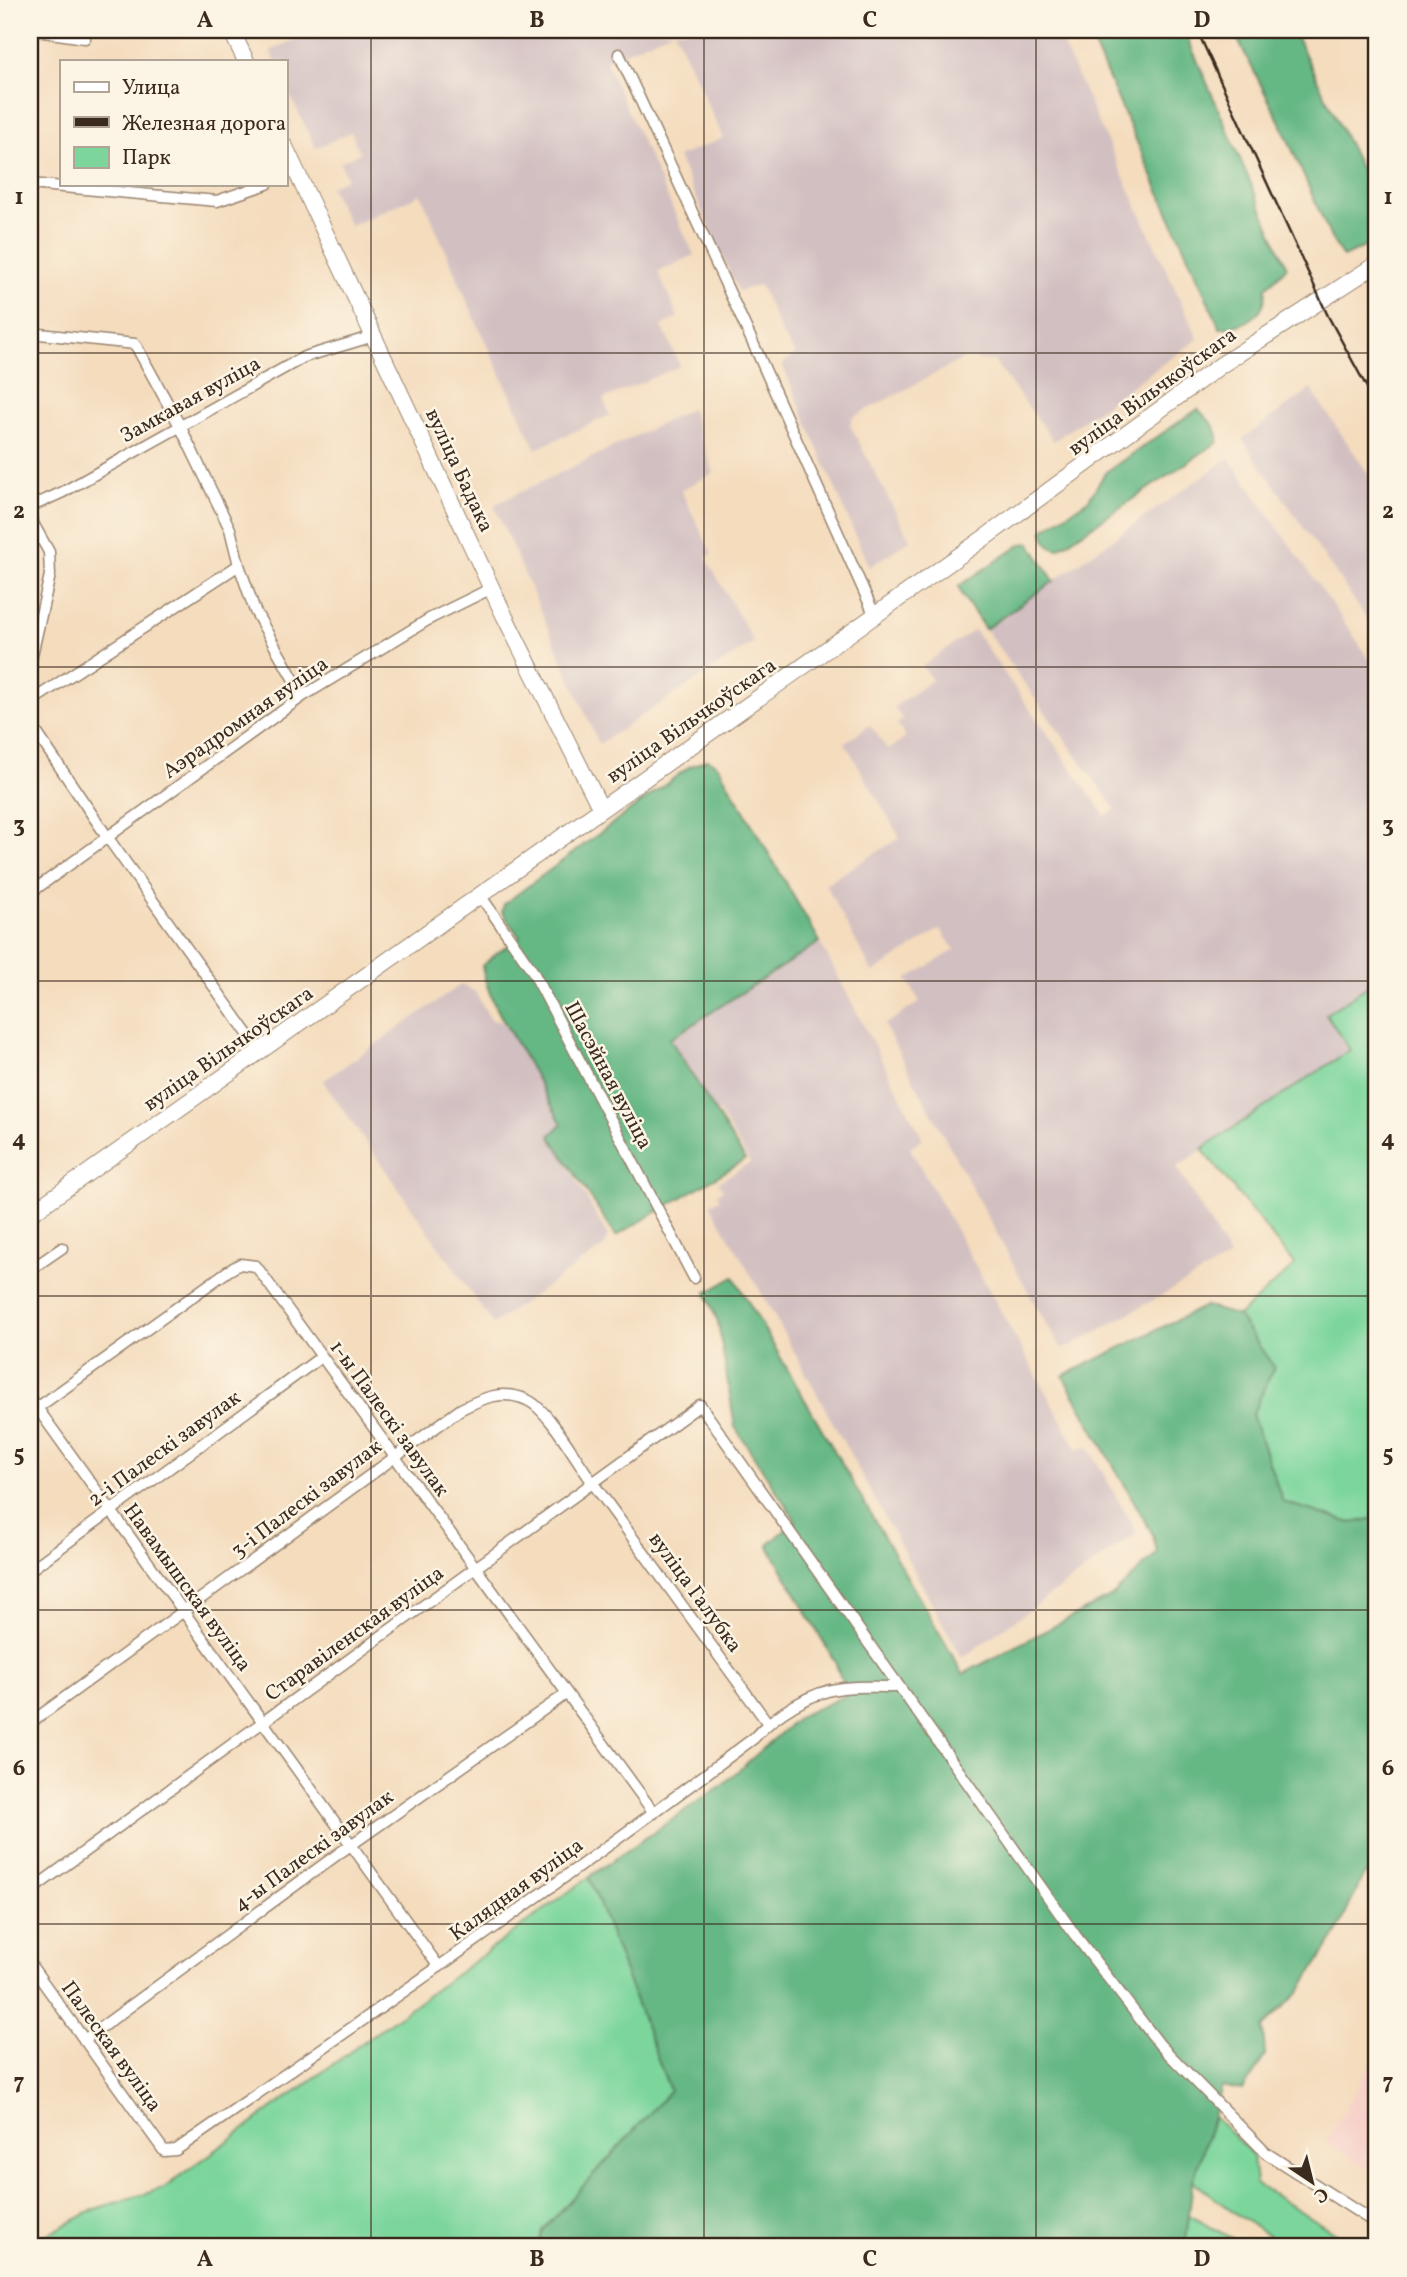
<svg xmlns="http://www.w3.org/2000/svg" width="1407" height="2277" font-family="Vollkorn,serif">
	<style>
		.built { fill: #f7d1c9 }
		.industrial { fill: #d2bfc1 }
		.green { fill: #7cd69c; stroke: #5c805d; stroke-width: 2 }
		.forest { fill: #65b784; stroke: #507051; stroke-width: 2 }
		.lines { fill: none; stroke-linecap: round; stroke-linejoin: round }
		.street-casing { stroke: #98836e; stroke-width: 13 }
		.secondary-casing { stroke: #98836e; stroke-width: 18 }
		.street { stroke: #fff; stroke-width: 10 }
		.secondary { stroke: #fff; stroke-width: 16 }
		.rail { stroke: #3b2a1e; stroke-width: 2.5 }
		.grid { fill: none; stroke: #3b2a1e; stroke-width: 2; stroke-opacity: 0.55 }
		.labels { text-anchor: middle; stroke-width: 5; stroke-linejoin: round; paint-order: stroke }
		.street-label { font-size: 21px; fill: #3b2a1e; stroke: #fcf5e5 }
		.neatline { fill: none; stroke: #3b2a1e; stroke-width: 2.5 }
		.grid-label { font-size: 23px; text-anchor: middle; font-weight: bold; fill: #3b2a1e }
	</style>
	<rect width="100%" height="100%" fill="#fcf5e5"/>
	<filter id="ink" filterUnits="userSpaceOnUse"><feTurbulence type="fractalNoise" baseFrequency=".0143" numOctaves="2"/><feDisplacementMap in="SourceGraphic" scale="14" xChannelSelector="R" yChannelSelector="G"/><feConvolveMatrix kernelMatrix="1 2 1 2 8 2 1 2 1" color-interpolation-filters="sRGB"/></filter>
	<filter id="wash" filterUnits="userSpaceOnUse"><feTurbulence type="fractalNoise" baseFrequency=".00686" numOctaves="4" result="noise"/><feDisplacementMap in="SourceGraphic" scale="28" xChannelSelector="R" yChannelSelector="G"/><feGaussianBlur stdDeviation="1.57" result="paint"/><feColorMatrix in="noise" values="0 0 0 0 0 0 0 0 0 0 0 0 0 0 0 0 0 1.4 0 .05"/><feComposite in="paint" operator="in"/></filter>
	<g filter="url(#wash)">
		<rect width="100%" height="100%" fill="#f4dcbd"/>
		<path class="built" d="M 1377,2053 L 1377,2174 L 1326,2142 Z"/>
		<path class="industrial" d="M 316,30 L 1056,30 L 1198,339 L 1054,441 L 994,361 L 965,358 L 853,417 L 850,425 L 910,540 L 869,567 L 782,364 L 796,354 L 782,335 L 760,285 L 738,291 L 678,157 L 723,138 L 674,30 L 605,61 L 694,255 L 658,272 L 678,317 L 662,326 L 680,366 L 603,399 L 610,415 L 536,449 L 479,328 L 421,194 L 350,226 L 330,187 L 347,178 L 340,162 L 360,153 L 351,132 L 316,148 L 285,85 L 285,61 L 275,61 L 270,51 Z
			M 1311,389 L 1377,487 L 1377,633 L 1242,439 Z
			M 691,409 L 714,473 L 681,490 L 712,554 L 706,558 L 754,642 L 599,744 L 494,505 Z
			M 1229,458 L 1354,636 L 1377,672 L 1377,980 L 1326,1014 L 1350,1049 L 1177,1167 L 1230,1257 L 1071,1346 L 1061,1348 L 1037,1308 L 884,1025 L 920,1002 L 907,979 L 955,950 L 940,929 L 873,973 L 825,884 L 900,838 L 845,743 L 870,725 L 888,750 L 906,738 L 897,724 L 903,720 L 894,707 L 932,680 L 922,666 L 974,630 L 1105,816 L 1116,810 L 985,629 Z
			M 820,942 L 923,1139 L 910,1148 L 1078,1450 L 1087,1445 L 1137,1533 L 962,1658 L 770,1308 L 710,1204 L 720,1199 L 717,1194 L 723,1190 L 718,1182 L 750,1163 L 719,1111 L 715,1114 L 670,1040 Z
			M 462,984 L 475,992 L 491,1020 L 502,1022 L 521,1050 L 562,1124 L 551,1136 L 608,1236 L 605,1246 L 493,1324 L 323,1081 Z"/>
		<path class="green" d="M 1377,980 L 1377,1518 L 1351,1523 L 1283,1502 L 1252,1415 L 1274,1367 L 1238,1316 L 1295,1265 L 1202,1149 L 1350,1050 L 1326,1014 Z
			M 589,1877 L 670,2091 L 544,2229 L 537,2247 L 30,2247 L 30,2244 L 95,2209 L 164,2188 Z
			M 1214,2117 L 1253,2155 L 1256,2184 L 1358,2247 L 1287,2247 L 1230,2210 L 1193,2181 Z
			M 1189,2215 L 1247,2247 L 1185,2247 Z"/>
		<path class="forest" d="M 1087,30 L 1184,30 L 1287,267 L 1266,288 C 1266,316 1246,326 1220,328 Z
			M 1233,30 L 1293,30 L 1367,182 L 1377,195 L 1377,241 L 1343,257 L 1331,238 L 1282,126 Z
			M 1198,409 C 1207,419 1220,428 1218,442 L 1058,549 C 1048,547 1044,540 1043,530 L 1088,500 L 1106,472 Z
			M 1030,543 L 1054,581 L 985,629 L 961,593 L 959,586 L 1022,544 Z
			M 708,759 L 718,766 L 820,942 L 670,1039 L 745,1160 L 616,1236 L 550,1136 L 562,1124 C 548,1100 535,1075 521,1051 C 505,1023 488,999 482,966 L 497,953 L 520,938 L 502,912 L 504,904 L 689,767 Z
			M 734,1277 L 963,1674 L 1114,1595 L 1157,1553 L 1153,1535 L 1063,1376 L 1205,1306 L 1238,1316 L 1274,1367 L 1252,1415 L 1283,1502 L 1351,1523 L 1377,1518 L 1377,1859 L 1362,1878 L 1337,1933 L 1299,1992 L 1263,2027 L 1265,2056 L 1243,2090 L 1222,2087 L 1193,2181 L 1185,2247 L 537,2247 L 544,2229 L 670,2091 L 589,1877 L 722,1785 L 800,1716 L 847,1695 L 835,1662 L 768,1545 L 796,1521 L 735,1427 L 718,1322 L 706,1293 Z"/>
	</g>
	<g filter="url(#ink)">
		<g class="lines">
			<g class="street-casing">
				<path id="street" d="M 30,30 L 85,38
					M 619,54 L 758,354 L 875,616
					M 30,184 L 217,201 L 267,184
					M 30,333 L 135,344 L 180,426 L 230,529 L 239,565 L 255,611 L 303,696
					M 30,507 L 63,492 L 304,357 L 374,336
					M 30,518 L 49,552 L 50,575 L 30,664
					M 30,702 L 239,565
					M 30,723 L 108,838 L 260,1051
					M 30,893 L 303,696 L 431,618 L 492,588
					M 480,895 L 532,970 L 694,1278
					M 30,1270 L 62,1248
					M 30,1398 L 439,1967
					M 30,1413 L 228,1271 L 240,1264 L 256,1266 L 654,1813
					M 30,1570 L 321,1357
					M 30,1723 L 461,1409 C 483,1398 502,1389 527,1400 C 549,1409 579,1465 595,1486 C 652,1565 710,1643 767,1722
					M 30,1891 L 700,1405 L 1075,1935 L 1160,2045 L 1266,2153 L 1377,2224
					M 30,1964 L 164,2151 L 176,2150 C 371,2015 565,1880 754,1738 C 774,1715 812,1691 843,1688 C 861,1686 880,1687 898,1687
					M 84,2040 L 338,1854 L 566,1694"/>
			</g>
			<g class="secondary-casing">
				<path id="secondary" d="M 231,30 L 246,61
					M 285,147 L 505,617 L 601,809
					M 30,1214 L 987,536 L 1221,365 L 1377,264"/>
			</g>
			<use href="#street" class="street"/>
			<use href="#secondary" class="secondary"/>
			<path class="rail" d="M 1197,30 L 1328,316 L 1377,406"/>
		</g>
	</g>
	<path class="grid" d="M 371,30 L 371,2247M 704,30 L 704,2247M 1036,30 L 1036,2247M 30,353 L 1377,353M 30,667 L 1377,667M 30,981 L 1377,981M 30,1296 L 1377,1296M 30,1610 L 1377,1610M 30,1924 L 1377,1924"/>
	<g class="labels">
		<g class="street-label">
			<text transform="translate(1152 391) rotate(-36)" y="7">вуліца Вільчкоўскага</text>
			<text transform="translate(190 399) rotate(-29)" y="7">Замкавая вуліца</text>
			<text transform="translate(460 470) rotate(65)" y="7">вуліца Бадака</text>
			<text transform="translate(245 717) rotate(-35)" y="7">Аэрадромная вуліца</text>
			<text transform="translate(691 720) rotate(-35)" y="7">вуліца Вільчкоўскага</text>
			<text transform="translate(228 1048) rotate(-35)" y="7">вуліца Вільчкоўскага</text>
			<text transform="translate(609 1075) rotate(62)" y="7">Шасэйная вуліца</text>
			<text transform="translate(390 1418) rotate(54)" y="7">1-ы Палескі завулак</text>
			<text transform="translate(164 1448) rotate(-36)" y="7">2-і Палескі завулак</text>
			<text transform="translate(306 1498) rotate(-37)" y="7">3-і Палескі завулак</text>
			<text transform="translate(188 1587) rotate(54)" y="7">Навамышская вуліца</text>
			<text transform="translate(696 1592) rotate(54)" y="7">вуліца Галубка</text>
			<text transform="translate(354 1633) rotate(-36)" y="7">Старавіленская вуліца</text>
			<text transform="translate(313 1850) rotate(-36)" y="7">4-ы Палескі завулак</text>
			<text transform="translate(516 1889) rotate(-36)" y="7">Калядная вуліца</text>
			<text transform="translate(112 2046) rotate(54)" y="7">Палеская вуліца</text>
		</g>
	</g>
	<rect width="1407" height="2277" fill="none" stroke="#fcf5e5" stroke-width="77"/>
	<rect x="60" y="60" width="228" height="126" fill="#fcf5e5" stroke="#afa495" stroke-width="2"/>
	<rect x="74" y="82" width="35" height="10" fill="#ffffff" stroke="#afa495" stroke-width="2"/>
	<text x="122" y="94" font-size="21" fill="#3b2a1e">Улица</text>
	<rect x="74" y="117" width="35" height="10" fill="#3b2a1e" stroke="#afa495" stroke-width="2"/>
	<text x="122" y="130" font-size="21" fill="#3b2a1e">Железная дорога</text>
	<rect x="74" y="147" width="35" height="21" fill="#7cd69c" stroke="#afa495" stroke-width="2"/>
	<text x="122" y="164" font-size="21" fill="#3b2a1e">Парк</text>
	<g transform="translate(1312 2182) rotate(145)" stroke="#fcf5e5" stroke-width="5" paint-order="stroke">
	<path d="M0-5L12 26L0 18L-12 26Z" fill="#3b2a1e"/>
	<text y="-10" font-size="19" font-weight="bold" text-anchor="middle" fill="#3b2a1e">С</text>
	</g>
	<rect x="38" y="38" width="1330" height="2200" class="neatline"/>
	<g class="grid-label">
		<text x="205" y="27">A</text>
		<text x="537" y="27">B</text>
		<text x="870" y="27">C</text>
		<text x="1202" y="27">D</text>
		<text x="19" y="204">1</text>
		<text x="1388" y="204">1</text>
		<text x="19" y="518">2</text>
		<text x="1388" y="518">2</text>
		<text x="19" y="832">3</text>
		<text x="1388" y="832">3</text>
		<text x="19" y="1146">4</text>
		<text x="1388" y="1146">4</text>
		<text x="19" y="1461">5</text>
		<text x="1388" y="1461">5</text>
		<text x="19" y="1775">6</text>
		<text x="1388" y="1775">6</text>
		<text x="19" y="2089">7</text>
		<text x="1388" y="2089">7</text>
		<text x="205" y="2266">A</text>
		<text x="537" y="2266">B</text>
		<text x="870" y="2266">C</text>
		<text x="1202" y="2266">D</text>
	</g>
</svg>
